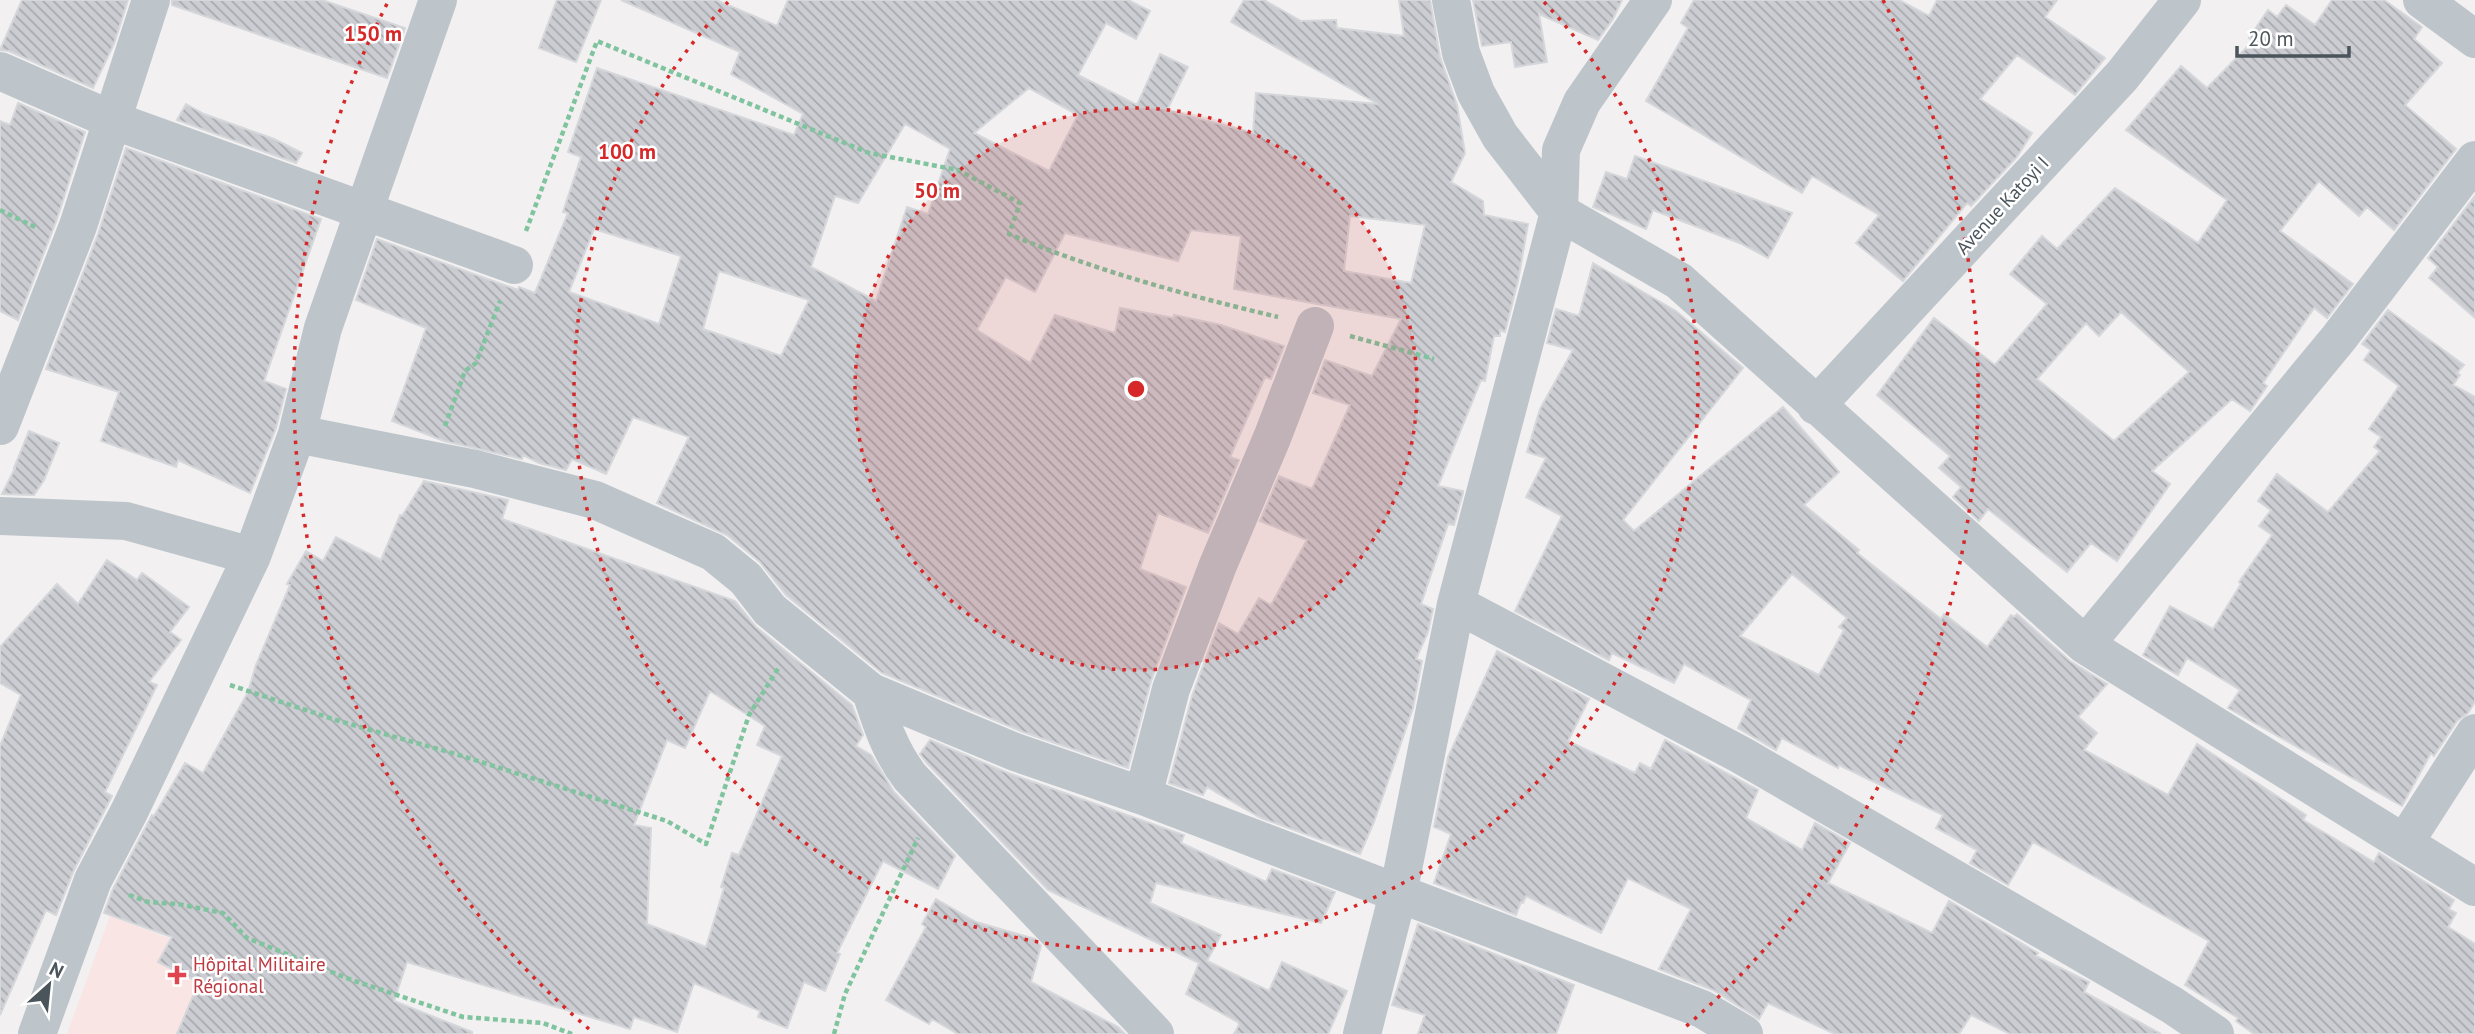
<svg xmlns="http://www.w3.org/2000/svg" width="2475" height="1034" font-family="'PT Sans',sans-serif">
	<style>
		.medical { fill: #f8e5e4 }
		.building { fill: url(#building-back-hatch); stroke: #d5d7da; stroke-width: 2; fill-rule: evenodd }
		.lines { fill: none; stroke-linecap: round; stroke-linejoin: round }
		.path { stroke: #80c49f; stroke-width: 4.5; stroke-dasharray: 5 3.5; stroke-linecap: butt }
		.minor { stroke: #bdc5cb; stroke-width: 38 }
		.ring { fill: none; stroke: #d62828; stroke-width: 3.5; stroke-dasharray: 3.5 7 }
		.health-dot { fill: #e0444e; stroke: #fff; stroke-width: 2.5 }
		.labels { text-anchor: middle; stroke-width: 5; stroke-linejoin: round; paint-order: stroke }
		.street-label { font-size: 19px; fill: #4a545b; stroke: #fff }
		.health-label { font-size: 19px; fill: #be3a42; stroke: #fff; text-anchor: start }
		.centre { fill: #d62828; stroke: #fff; stroke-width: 3.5 }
		.ring-label { font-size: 21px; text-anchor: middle; font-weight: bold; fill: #d62828; stroke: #fff; stroke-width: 5; stroke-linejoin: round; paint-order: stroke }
	</style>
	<defs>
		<pattern id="building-back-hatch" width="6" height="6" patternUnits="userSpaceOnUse" patternTransform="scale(1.75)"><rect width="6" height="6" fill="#cbcdd2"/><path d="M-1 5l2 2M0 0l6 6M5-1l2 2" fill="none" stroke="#a7a9ad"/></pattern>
	</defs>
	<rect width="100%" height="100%" fill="#f2f0f0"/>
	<path class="medical" d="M 110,916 L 423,1034 L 67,1034 Z"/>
	<path class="building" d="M 22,0 L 128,0 L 114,44 L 93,88 L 9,51 L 0,50 Z
		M 172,0 L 322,0 L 405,28 L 387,78 L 172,5 Z
		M 557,0 L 601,0 L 576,62 L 539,48 Z
		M 621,0 L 716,0 L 777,26 L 788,0 L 1128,0 L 1150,11 L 1136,39 L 1106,23 L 1078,75 L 1137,105 L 1160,54 L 1188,67 L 1167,110 L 1253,133 L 1256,93 L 1378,104 L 1231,22 L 1244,0 L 1264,0 L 1301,21 L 1336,20 L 1337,28 L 1404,36 L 1399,0 L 1430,0 L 1440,57 L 1457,105 L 1465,153 L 1451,182 L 1483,201 L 1484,215 L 1528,224 L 1518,281 L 1505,332 L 1500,330 L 1500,336 L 1494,336 L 1485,381 L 1481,380 L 1438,486 L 1463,491 L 1463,493 L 1454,525 L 1448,524 L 1421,604 L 1433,609 L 1428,632 L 1416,659 L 1422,661 L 1413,708 L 1374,822 L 1360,854 L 1261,818 L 1207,787 L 1203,795 L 1169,783 L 1192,696 L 1219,623 L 1238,634 L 1259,598 L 1271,605 L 1307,540 L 1260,521 L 1279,476 L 1312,489 L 1350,405 L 1313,393 L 1325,360 L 1372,376 L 1401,319 L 1234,289 L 1241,236 L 1191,230 L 1178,261 L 1065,233 L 1035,292 L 1006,277 L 977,330 L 1030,363 L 1055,315 L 1115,333 L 1120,308 L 1174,318 L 1174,315 L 1221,325 L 1284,346 L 1271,379 L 1265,377 L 1230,457 L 1239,460 L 1208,533 L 1158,513 L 1140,569 L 1186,587 L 1151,681 L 1128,768 L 1023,732 L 882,673 L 786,595 L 760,562 L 727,535 L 657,503 L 689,437 L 633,417 L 606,474 L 572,459 L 566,470 L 539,463 L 523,455 L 522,459 L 444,441 L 392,421 L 426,328 L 356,300 L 377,239 L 518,290 L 519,287 L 535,293 L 568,213 L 563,212 L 581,157 L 568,152 L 597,68 L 794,135 L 803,114 L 731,74 L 740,52 ZM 1029,88 L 1078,115 L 1049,171 L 974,133 ZM 905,124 L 950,149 L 928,214 L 907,207 L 876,301 L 811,267 L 835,196 L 858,203 ZM 1350,216 L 1425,225 L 1411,283 L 1344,271 ZM 594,229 L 681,256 L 659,324 L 569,292 ZM 719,271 L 809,300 L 781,356 L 703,329 Z
		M 1473,0 L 1622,0 L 1613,19 L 1598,40 L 1539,14 L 1547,62 L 1515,67 L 1511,42 L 1482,46 Z
		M 1694,0 L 1899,0 L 1929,16 L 1937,0 L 2057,0 L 2045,17 L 2105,58 L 2075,95 L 2017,55 L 1980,99 L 2032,133 L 2017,157 L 1971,206 L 1967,203 L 1903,281 L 1856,243 L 1879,215 L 1812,176 L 1802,193 L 1646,101 L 1688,28 L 1681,23 Z
		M 2332,0 L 2384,0 L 2422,27 L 2414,39 L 2442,63 L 2405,105 L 2456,149 L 2394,230 L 2367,207 L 2359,216 L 2319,181 L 2280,231 L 2353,284 L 2327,318 L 2314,308 L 2263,383 L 2267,386 L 2250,411 L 2232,399 L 2152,471 L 2170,484 L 2117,561 L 2091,543 L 2067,572 L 1988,509 L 1979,521 L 1953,497 L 1961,487 L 1939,468 L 1950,456 L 1877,395 L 1934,318 L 1995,365 L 2047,304 L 2010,274 L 2042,236 L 2057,249 L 2115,188 L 2198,243 L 2227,200 L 2126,130 L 2181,66 L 2207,88 L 2253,41 L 2249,38 L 2268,10 L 2277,17 L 2286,5 L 2315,25 ZM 2121,312 L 2189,372 L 2114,441 L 2037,379 L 2086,323 L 2099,336 Z
		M 18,103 L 85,132 L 57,219 L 18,320 L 0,311 L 0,121 L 10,125 Z
		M 186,104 L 204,114 L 274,139 L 302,153 L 296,163 L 177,120 Z
		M 126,148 L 321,219 L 264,381 L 286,389 L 276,428 L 250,493 L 178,460 L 176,467 L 101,441 L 119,392 L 46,369 L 98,234 Z
		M 1635,156 L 1792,213 L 1768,258 L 1742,244 L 1653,210 L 1646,229 L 1593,207 L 1606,172 L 1627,179 Z
		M 2475,196 L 2475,318 L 2429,278 L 2438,267 L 2428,258 Z
		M 1593,263 L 1676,311 L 1743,368 L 1623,520 L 1634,531 L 1783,407 L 1839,472 L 1804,505 L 1859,550 L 1857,553 L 1941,619 L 1944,614 L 1987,647 L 2011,615 L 2014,617 L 2017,614 L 2070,661 L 2107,684 L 2078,717 L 2097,733 L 2084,750 L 2168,795 L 2197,744 L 2306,815 L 2303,820 L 2374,862 L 2379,853 L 2454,900 L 2449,909 L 2456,913 L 2448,927 L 2475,944 L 2475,1034 L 2254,1034 L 2236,1021 L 2238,1018 L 2185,985 L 2209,941 L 2033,842 L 2008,885 L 1970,863 L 1977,850 L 1936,828 L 1943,815 L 1839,765 L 1838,768 L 1782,738 L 1776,750 L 1738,728 L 1751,700 L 1684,664 L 1674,683 L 1612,653 L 1609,660 L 1515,611 L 1562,516 L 1526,497 L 1546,458 L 1527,452 L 1540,409 L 1573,350 L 1547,343 L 1556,309 L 1579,316 ZM 1792,574 L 1847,618 L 1839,627 L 1844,630 L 1819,675 L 1740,636 Z
		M 2388,310 L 2464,365 L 2457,373 L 2460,375 L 2453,385 L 2475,397 L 2475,702 L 2468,713 L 2457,721 L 2434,756 L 2431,753 L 2402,806 L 2228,708 L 2240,690 L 2187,658 L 2178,675 L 2143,655 L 2170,606 L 2213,629 L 2241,584 L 2239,582 L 2272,535 L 2259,526 L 2271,510 L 2258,501 L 2277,474 L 2328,512 L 2380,451 L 2374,447 L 2381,437 L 2369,429 L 2399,386 L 2364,360 L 2371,350 L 2362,344 Z
		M 29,431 L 59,443 L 44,480 L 34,495 L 2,494 L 15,468 L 14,468 Z
		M 424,481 L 508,500 L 502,519 L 735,601 L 756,627 L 852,705 L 863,735 L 856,746 L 871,755 L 894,792 L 955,856 L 938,889 L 883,861 L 837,953 L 840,954 L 825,991 L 804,982 L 787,1028 L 758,1017 L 760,1011 L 694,983 L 677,1032 L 634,1017 L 630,1029 L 407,962 L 394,1001 L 472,1032 L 472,1034 L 177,1034 L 199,982 L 158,962 L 172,937 L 104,913 L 113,889 L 152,815 L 154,816 L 185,763 L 203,773 L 248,692 L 256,665 L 290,585 L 287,584 L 306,551 L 323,561 L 336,537 L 381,560 L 400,515 L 402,516 ZM 710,691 L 765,726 L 757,745 L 782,756 L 739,855 L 732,853 L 721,887 L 724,888 L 706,947 L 647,924 L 651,828 L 634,825 L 667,740 L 685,748 Z
		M 107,560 L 137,580 L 142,573 L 189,607 L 170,632 L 181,640 L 149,682 L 157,685 L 105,792 L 112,796 L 74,870 L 56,915 L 46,910 L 0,1015 L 0,746 L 21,695 L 0,683 L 0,647 L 57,584 L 78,604 Z
		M 1497,651 L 1589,699 L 1568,741 L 1635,773 L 1640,763 L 1651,769 L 1665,740 L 1758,790 L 1746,818 L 1802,850 L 1815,823 L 1850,843 L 1828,883 L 1932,933 L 1949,901 L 2038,953 L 2036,956 L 2089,982 L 2084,992 L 2161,1034 L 2010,1034 L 1971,1015 L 1959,1034 L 1835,1034 L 1768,1003 L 1759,1019 L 1713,990 L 1659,969 L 1691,909 L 1628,878 L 1601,933 L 1526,896 L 1523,903 L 1521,902 L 1516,915 L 1434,883 L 1451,834 L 1434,827 L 1448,757 Z
		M 930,740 L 1008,773 L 1184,835 L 1181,843 L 1266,882 L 1272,869 L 1335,892 L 1321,923 L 1156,883 L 1150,903 L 1221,935 L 1207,961 L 1269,991 L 1282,962 L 1347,991 L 1328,1034 L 1234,1034 L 1239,1025 L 1238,1022 L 1186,994 L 1199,963 L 1048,890 L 927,763 L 920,754 Z
		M 936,899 L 976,922 L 1035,939 L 1041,946 L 1031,982 L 1118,1027 L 1125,1034 L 958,1034 L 932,1019 L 929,1024 L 886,1000 L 926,927 L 922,924 Z
		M 1418,924 L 1574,985 L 1556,1034 L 1418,1034 L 1425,1015 L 1392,1005 Z"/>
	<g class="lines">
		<path class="path" d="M 0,210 L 37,228
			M 526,231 L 597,41 L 869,153 L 958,170 L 1020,203 L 1009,234 C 1096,271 1186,295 1278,317
			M 1350,336 L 1434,359
			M 445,426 L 465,371 L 476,363 L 500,301
			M 230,685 L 339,721 L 459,755 L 667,821 L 706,844 L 749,715 L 779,667
			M 129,895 L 148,902 L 178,904 L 223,913 L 247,938 L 349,979 L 463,1017 L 543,1023 L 572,1034
			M 834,1034 L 845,994 L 918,838"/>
		<path class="minor" d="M 1451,0 L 1461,53 L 1476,93 L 1500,136 L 1559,212 L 1679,281 L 2085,645 L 2475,887
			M 2422,0 L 2475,39
			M 0,71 L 112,120 L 514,265
			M 1816,406 L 2122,76 L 2182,0
			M 0,426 L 78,226 L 151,0
			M 297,434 L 475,469 L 595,500 L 713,552 L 746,579 L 770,610 L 871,692 L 1015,752 L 1143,796 L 1702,1009 L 1744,1034
			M 0,516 L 126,521 L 252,556
			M 1456,604 L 1741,755 L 2172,1005 L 2215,1034
			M 2085,645 L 2338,339 L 2475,160
			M 871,692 C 881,723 890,751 910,777 L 1155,1034
			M 1143,796 L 1171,689 L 1218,565 L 1272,438 L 1315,326
			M 2405,842 L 2475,733
			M 37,1034 L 93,880 L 129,812 L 252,556 L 297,434 L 323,328 L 438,0
			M 1362,1034 L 1398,894 L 1456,604 L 1559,212 L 1561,150 L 1582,102 L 1653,0"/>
	</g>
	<circle cx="1136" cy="389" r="281" fill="#d62828" fill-opacity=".12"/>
	<g class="ring">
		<circle cx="1136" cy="389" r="281"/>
		<path d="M1544 2A562 562 0 1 1 728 2"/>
		<path d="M589 1029A842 842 0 0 1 389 0M1883 0A842 842 0 0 1 1683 1029"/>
	</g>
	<path class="health-dot" d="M173.5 964.5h7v7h7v7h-7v7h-7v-7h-7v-7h7z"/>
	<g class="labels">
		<g class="street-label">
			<text transform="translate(2002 205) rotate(-47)" y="7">Avenue Katoyi I</text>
		</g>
		<g class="health-label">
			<text x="193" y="971">Hôpital Militaire<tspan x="193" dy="22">Régional</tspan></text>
		</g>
	</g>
	<circle cx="1136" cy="389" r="10" class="centre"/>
	<g class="ring-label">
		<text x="373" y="41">150 m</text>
		<text x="627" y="159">100 m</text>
		<text x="937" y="198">50 m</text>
	</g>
	<g transform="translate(49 985) rotate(27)" stroke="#ffffff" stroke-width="5" paint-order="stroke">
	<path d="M0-5L12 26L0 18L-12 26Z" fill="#4a545b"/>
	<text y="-10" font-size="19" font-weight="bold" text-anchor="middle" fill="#4a545b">N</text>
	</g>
	<path d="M2237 46v10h112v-10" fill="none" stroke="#4a545b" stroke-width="3.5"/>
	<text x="2248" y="46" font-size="21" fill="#4a545b" stroke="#ffffff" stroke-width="5" paint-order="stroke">20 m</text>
</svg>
